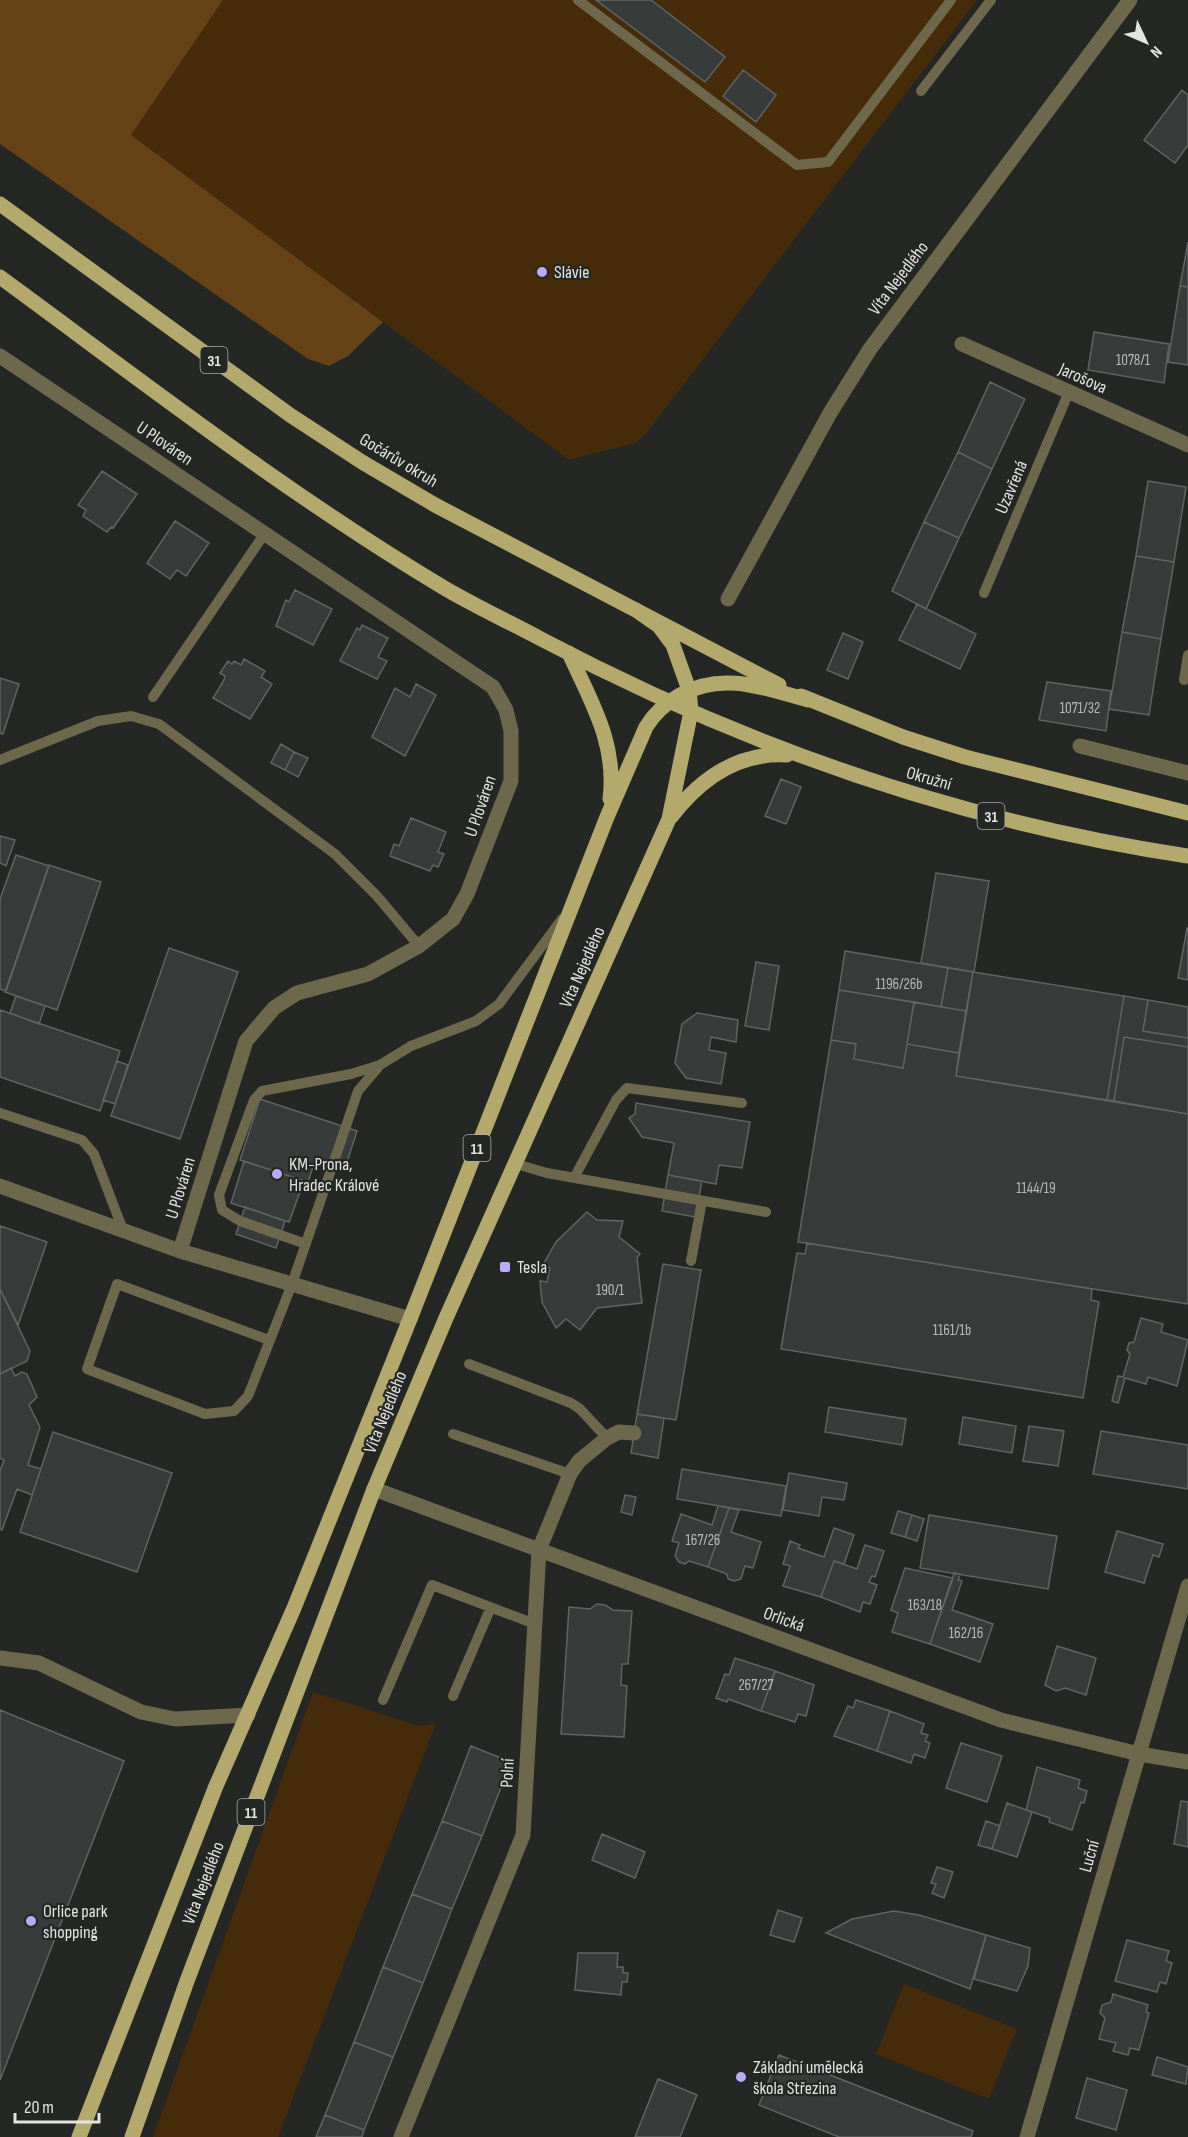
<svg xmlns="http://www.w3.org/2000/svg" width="1188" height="2137" font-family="'Sofia Sans Condensed',sans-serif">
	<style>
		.green { fill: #472c0b }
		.forest { fill: #664217 }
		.building { fill: #373b39; stroke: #606462; stroke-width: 1.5 }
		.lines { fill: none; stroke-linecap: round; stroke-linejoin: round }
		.lane { stroke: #6d684b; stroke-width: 10 }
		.street { stroke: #6d684b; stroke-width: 15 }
		.primary { stroke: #b3a96d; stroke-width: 15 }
		.poi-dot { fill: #b9abf7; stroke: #252724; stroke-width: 2 }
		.labels { text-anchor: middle; stroke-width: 4.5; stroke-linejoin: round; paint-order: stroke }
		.number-label { font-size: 15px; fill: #b8bab8 }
		.shield { fill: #252724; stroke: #aaaba9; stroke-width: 1.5 }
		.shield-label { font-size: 16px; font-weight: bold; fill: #e3e4e2 }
		.poi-label { font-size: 18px; fill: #e3e4e2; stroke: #252724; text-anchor: start }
		.street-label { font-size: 18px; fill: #e3e4e2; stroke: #252724 }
	</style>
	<rect width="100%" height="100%" fill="#252724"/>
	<path class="green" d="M 223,0 L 977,0 L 645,435 L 635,443 L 569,460 L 131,135 Z
		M 313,1692 L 419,1726 L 436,1723 L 278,2137 L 153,2137 Z
		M 904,1984 L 1017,2029 L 989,2099 L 876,2054 Z"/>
	<path class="forest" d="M 0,0 L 223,0 L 131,135 L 383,322 L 348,356 L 329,366 L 308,359 L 0,144 Z"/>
	<path class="building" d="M 596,0 L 651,0 L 725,57 L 705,82 Z
		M 743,70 L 776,95 L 756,122 L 723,96 Z
		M 1182,90 L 1188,95 L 1188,145 L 1175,163 L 1144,140 Z
		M 1188,242 L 1188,287 L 1180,286 Z
		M 1180,286 L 1188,287 L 1188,365 L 1168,362 Z
		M 1094,332 L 1169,344 L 1164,383 L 1088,370 Z
		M 990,382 L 1025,399 L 992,469 L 958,452 Z
		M 958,452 L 992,469 L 959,538 L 924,522 Z
		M 102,471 L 137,494 L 113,528 L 111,527 L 107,532 L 83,516 L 86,510 L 78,505 Z
		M 1148,481 L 1186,487 L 1174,562 L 1136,556 Z
		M 175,521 L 209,543 L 186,576 L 177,570 L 170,579 L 147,563 Z
		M 924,522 L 959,538 L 926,609 L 892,591 Z
		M 1136,556 L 1174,562 L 1161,639 L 1122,632 Z
		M 295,590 L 332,609 L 313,645 L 276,626 L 286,600 L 289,602 Z
		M 917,604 L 976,634 L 960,669 L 899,640 Z
		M 362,625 L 388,638 L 378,657 L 387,661 L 377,679 L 340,661 L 357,628 L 360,630 Z
		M 1122,632 L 1161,639 L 1149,715 L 1109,709 Z
		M 843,633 L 863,642 L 848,679 L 827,670 Z
		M 244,659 L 265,671 L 261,677 L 272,684 L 250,719 L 213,698 L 224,680 L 225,676 L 220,673 L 228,661 L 232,664 L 234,661 L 241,665 Z
		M 0,678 L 19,684 L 3,734 L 0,733 Z
		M 1047,682 L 1111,691 L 1106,731 L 1039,720 Z
		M 416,684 L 436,695 L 405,756 L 372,737 L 395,688 L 410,697 Z
		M 281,744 L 294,752 L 285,770 L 271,763 Z
		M 294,752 L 308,758 L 298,777 L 285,770 Z
		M 781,779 L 801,787 L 786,824 L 765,816 Z
		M 411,818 L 446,832 L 438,852 L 444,854 L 438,867 L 433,865 L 430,871 L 390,856 L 394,844 L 399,846 Z
		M 0,836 L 15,840 L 6,866 L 0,863 Z
		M 16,855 L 49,866 L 6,991 L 0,989 L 0,899 Z
		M 49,865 L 101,882 L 57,1010 L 5,992 Z
		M 936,873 L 989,881 L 974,972 L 921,963 Z
		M 1187,928 L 1188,928 L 1188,980 L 1178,978 Z
		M 169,948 L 238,972 L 180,1139 L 111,1116 Z
		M 845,951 L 948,968 L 941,1007 L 839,990 Z
		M 756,962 L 779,966 L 769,1030 L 745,1026 Z
		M 948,968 L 973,972 L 966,1011 L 941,1007 Z
		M 973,972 L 1124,996 L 1107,1100 L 956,1076 Z
		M 839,990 L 914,1002 L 903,1068 L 854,1059 L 856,1044 L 831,1040 Z
		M 16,996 L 45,1006 L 39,1024 L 10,1013 Z
		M 1124,996 L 1148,1000 L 1143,1031 L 1188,1038 L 1188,1047 L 1124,1037 L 1114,1101 L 1107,1100 Z
		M 1148,1000 L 1188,1007 L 1188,1038 L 1143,1031 Z
		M 914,1002 L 966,1011 L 959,1053 L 907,1044 Z
		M 0,1010 L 120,1051 L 100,1111 L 0,1077 Z
		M 697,1013 L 738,1020 L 736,1042 L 711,1037 L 709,1050 L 726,1053 L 721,1084 L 686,1078 L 675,1063 L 682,1024 Z
		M 1124,1037 L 1188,1047 L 1188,1114 L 1114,1101 Z
		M 831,1040 L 856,1044 L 854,1059 L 903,1068 L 907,1044 L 959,1053 L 956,1076 L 1188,1114 L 1188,1304 L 798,1242 Z
		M 117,1061 L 128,1065 L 115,1104 L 103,1100 Z
		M 260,1099 L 357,1131 L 345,1168 L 316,1158 L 308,1182 L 240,1160 Z
		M 636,1103 L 750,1122 L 742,1168 L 719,1165 L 716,1184 L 668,1175 L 674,1143 L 642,1137 L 629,1118 L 635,1114 Z
		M 244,1161 L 304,1181 L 289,1222 L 231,1203 Z
		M 668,1175 L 702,1181 L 695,1217 L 662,1211 Z
		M 245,1207 L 285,1221 L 276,1248 L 236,1234 Z
		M 587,1212 L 597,1220 L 623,1221 L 619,1237 L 640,1254 L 637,1258 L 642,1303 L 597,1308 L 580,1330 L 566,1319 L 556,1328 L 542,1302 L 540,1281 L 547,1282 L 550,1268 L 543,1265 L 556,1242 Z
		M 0,1226 L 47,1242 L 18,1325 L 0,1289 Z
		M 807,1243 L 1092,1289 L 1091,1300 L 1099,1302 L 1083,1398 L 781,1349 L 797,1253 L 805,1254 Z
		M 663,1264 L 701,1270 L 676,1420 L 637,1414 Z
		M 0,1289 L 30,1351 L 27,1361 L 0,1374 Z
		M 1141,1318 L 1163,1324 L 1161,1332 L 1188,1340 L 1177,1386 L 1148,1377 L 1146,1384 L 1125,1378 L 1118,1403 L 1112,1401 L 1118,1376 L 1123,1377 L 1130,1354 L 1127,1350 L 1129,1343 L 1134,1342 Z
		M 11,1368 L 15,1376 L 22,1372 L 27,1374 L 37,1397 L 29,1405 L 40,1427 L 28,1465 L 41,1469 L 32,1495 L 17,1489 L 2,1530 L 0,1529 L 0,1471 L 4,1460 L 0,1458 L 0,1374 Z
		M 829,1407 L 906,1419 L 902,1445 L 825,1432 Z
		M 637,1414 L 664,1418 L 658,1458 L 631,1453 Z
		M 963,1417 L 1016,1426 L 1012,1453 L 959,1444 Z
		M 1029,1426 L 1064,1431 L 1058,1466 L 1023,1461 Z
		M 1101,1431 L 1188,1445 L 1188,1489 L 1093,1474 Z
		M 53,1432 L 172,1473 L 137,1572 L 20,1532 Z
		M 682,1469 L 786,1486 L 781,1516 L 677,1499 Z
		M 789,1473 L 847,1483 L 844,1500 L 822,1497 L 819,1516 L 783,1510 Z
		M 625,1495 L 636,1497 L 632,1515 L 621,1512 Z
		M 718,1506 L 729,1508 L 708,1567 L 689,1561 L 685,1564 L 679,1562 L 675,1556 L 679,1543 L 672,1541 L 681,1514 L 712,1525 Z
		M 729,1508 L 739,1510 L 731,1532 L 761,1542 L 753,1568 L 745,1566 L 741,1579 L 734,1581 L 728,1579 L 727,1574 L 708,1567 Z
		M 898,1511 L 912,1515 L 905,1537 L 891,1533 Z
		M 912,1515 L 924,1519 L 917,1541 L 905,1537 Z
		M 929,1515 L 1057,1536 L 1048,1589 L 920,1568 Z
		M 834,1528 L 854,1535 L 844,1564 L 834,1561 L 821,1597 L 783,1586 L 790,1566 L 783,1564 L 790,1541 L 800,1545 L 798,1548 L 824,1557 Z
		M 1117,1531 L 1163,1544 L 1159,1557 L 1153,1555 L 1144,1583 L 1105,1572 Z
		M 865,1545 L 884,1551 L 875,1577 L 872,1576 L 869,1582 L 877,1585 L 870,1604 L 863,1602 L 860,1612 L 821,1597 L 834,1561 L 857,1569 Z
		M 905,1568 L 953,1578 L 930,1644 L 892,1632 L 898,1613 L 891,1610 Z
		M 954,1573 L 960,1574 L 958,1580 L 962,1581 L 952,1610 L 993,1624 L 980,1662 L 930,1644 Z
		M 597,1604 L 605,1605 L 613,1610 L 632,1611 L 628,1664 L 622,1664 L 621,1685 L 627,1686 L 624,1737 L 561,1734 L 569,1607 L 590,1609 Z
		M 1057,1646 L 1096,1658 L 1086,1695 L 1065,1688 L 1056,1691 L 1045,1685 Z
		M 735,1658 L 775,1671 L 761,1711 L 728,1699 L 727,1702 L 716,1698 L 725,1674 L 729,1675 Z
		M 775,1671 L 814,1685 L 806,1716 L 798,1714 L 795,1722 L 761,1711 Z
		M 856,1700 L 890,1711 L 877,1751 L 834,1736 L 848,1706 L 853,1708 Z
		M 0,1710 L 124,1761 L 0,2080 Z
		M 890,1711 L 924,1724 L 921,1733 L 928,1735 L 925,1741 L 930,1743 L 925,1758 L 914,1754 L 911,1763 L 877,1751 Z
		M 961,1743 L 1002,1756 L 987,1802 L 946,1788 Z
		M 471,1746 L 511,1762 L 482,1836 L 442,1821 Z
		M 1037,1767 L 1080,1780 L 1078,1788 L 1087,1791 L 1084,1803 L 1081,1802 L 1072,1830 L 1049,1822 L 1050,1818 L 1026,1810 Z
		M 1181,1801 L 1188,1802 L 1188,1847 L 1174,1844 Z
		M 1007,1803 L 1032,1812 L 1017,1857 L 992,1849 Z
		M 442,1821 L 482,1836 L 452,1909 L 412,1894 Z
		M 986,1821 L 1000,1826 L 992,1849 L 978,1845 Z
		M 602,1834 L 645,1852 L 635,1878 L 592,1860 Z
		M 937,1867 L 953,1872 L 944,1898 L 932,1893 L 936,1884 L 931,1883 Z
		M 412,1894 L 452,1909 L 423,1983 L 383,1967 Z
		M 778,1910 L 802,1918 L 794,1942 L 770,1935 Z
		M 894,1911 L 919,1915 L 986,1935 L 970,1989 L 826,1933 L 852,1919 Z
		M 986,1935 L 1030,1948 L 1028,1966 L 1017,1991 L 974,1979 Z
		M 1127,1940 L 1169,1951 L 1166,1961 L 1172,1963 L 1166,1984 L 1160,1982 L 1157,1992 L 1115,1981 Z
		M 578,1953 L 618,1953 L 617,1967 L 623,1967 L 623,1973 L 628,1973 L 627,1982 L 622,1982 L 621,1995 L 575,1990 Z
		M 383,1967 L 423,1983 L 393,2057 L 354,2042 Z
		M 1113,1994 L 1148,2005 L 1146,2012 L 1149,2013 L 1139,2050 L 1130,2048 L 1128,2055 L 1113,2051 L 1116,2043 L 1099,2039 L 1105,2018 L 1100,2013 L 1102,2005 L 1111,2002 Z
		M 354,2042 L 393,2057 L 364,2130 L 325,2115 Z
		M 779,2055 L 973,2131 L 971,2137 L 839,2137 L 759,2105 Z
		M 1157,2057 L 1188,2067 L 1186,2084 L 1152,2075 Z
		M 1087,2078 L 1127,2090 L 1116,2130 L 1076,2118 Z
		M 658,2079 L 697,2095 L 680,2137 L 635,2137 Z
		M 325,2115 L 364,2130 L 362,2137 L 316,2137 Z"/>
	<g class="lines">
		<path class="lane" d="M 578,0 L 797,165 L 828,162 L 951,0
			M 921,91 L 991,0
			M 984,593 L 1068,394
			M 1184,680 L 1188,655
			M 153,697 L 265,533
			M 0,760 L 98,721 L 131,716 L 159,724 L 335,854 L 377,896 L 419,946
			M 0,1113 L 82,1140 L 94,1154 L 123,1230
			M 516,1164 L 547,1173 L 766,1212
			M 574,1178 L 616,1100 L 627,1088 L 742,1103
			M 306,1244 L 240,1221 L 222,1210 L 219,1195 L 254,1100 L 262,1091 L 351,1074 L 380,1065
			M 691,1261 L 702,1201
			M 269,1340 L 117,1284 L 87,1369 L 205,1414 L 234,1411 L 248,1396 L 292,1284 L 358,1091 L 380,1065 L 411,1046 L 476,1021 L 499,1004 L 562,919
			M 469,1364 L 571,1403 L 580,1409 L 607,1438
			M 453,1434 L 570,1474
			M 453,1696 L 491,1607
			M 383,1700 L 432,1585 L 535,1624"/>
		<path class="street" d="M 962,344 L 1188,445
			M 0,356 L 493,687 L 506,710 L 511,731 L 511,781 L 467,894 L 453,919 L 419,946 L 368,974 L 297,993 L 274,1008 L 246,1041 L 180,1251
			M 728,599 L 830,413 L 870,349 L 1130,0
			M 1080,746 L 1188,773
			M 0,1186 L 180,1251 L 410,1319
			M 374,1489 L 1001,1720 L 1139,1754 L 1188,1762
			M 0,1658 L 39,1663 L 141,1712 L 175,1719 L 248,1715
			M 401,2137 L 523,1835 L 539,1550 L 570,1474 L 579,1461 L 607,1438 L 619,1432 L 634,1433
			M 1027,2137 L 1188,1586"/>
		<path class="primary" d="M 0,204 L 290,415 L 362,462 L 435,505 L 779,685
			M 0,277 C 146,384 290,496 446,589 C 477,607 509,622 541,639 C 744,746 961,822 1188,856
			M 569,653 C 591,702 617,743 610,799
			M 801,696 L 903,737 L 965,757 L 1188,813
			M 671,817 C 700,779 738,752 787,755
			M 79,2137 L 216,1786 L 294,1608 L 410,1319 L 607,817 L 646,727 C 655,712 666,703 680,695 C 723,671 764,688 808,700
			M 132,2137 L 187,1981 L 374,1489 L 446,1318 L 669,819 L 691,711 L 689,690 L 673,645 L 659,626 L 636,610"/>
	</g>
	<g class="poi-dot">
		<circle cx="542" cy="272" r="6"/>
		<circle cx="277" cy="1174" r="6"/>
		<rect x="499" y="1261" width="12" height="12" rx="3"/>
		<circle cx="31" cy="1921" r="6"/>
		<circle cx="741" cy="2077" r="6"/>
	</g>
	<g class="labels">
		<g class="number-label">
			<text x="1133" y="365">1078/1</text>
			<text x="1080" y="713">1071/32</text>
			<text x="899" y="989">1196/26b</text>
			<text x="1036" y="1193">1144/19</text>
			<text x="610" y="1295">190/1</text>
			<text x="952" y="1335">1161/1b</text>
			<text x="703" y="1545">167/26</text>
			<text x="925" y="1610">163/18</text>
			<text x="966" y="1638">162/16</text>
			<text x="756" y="1690">267/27</text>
		</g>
		<g class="shield">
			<rect x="200.5" y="347" width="27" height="26" rx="4.5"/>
			<rect x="977.5" y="803" width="27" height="26" rx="4.5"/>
			<rect x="463.5" y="1135" width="27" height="26" rx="4.5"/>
			<rect x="237.5" y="1799" width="27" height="26" rx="4.5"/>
		</g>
		<g class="shield-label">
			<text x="214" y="366">31</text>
			<text x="991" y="822">31</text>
			<text x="477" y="1154">11</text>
			<text x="251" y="1818">11</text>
		</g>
		<g class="poi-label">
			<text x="554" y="278">Slávie</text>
			<text x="289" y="1170">KM-Prona,<tspan x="289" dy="21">Hradec Králové</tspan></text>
			<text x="517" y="1273">Tesla</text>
			<text x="43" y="1917">Orlice park<tspan x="43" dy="21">shopping</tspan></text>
			<text x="753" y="2073">Základní umělecká<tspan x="753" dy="21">škola Střezina</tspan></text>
		</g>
		<g class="street-label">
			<text transform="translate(898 278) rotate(-53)" y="6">Víta Nejedlého</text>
			<text transform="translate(1083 378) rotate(24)" y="6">Jarošova</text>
			<text transform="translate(165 443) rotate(34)" y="6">U Plováren</text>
			<text transform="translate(399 460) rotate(31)" y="6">Gočárův okruh</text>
			<text transform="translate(1011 487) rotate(-67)" y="6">Uzavřená</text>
			<text transform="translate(929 778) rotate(16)" y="6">Okružní</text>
			<text transform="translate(480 806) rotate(-71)" y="6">U Plováren</text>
			<text transform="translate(582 967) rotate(-66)" y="6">Víta Nejedlého</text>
			<text transform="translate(180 1188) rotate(-73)" y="6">U Plováren</text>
			<text transform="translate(385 1412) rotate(-68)" y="6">Víta Nejedlého</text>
			<text transform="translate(784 1619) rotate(20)" y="6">Orlická</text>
			<text transform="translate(507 1773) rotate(-87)" y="6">Polní</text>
			<text transform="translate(1089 1856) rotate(-74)" y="6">Luční</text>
			<text transform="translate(203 1883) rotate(-69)" y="6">Víta Nejedlého</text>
		</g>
	</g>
	<g transform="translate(1146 42) rotate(134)" stroke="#252724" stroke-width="4.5" paint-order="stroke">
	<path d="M0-4.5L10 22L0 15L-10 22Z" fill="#e3e4e2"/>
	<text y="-9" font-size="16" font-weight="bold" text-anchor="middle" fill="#e3e4e2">N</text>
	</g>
	<path d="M15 2113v9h84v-9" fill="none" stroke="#e3e4e2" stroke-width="3"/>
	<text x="24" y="2113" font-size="18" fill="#e3e4e2" stroke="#252724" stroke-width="4.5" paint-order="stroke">20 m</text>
</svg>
